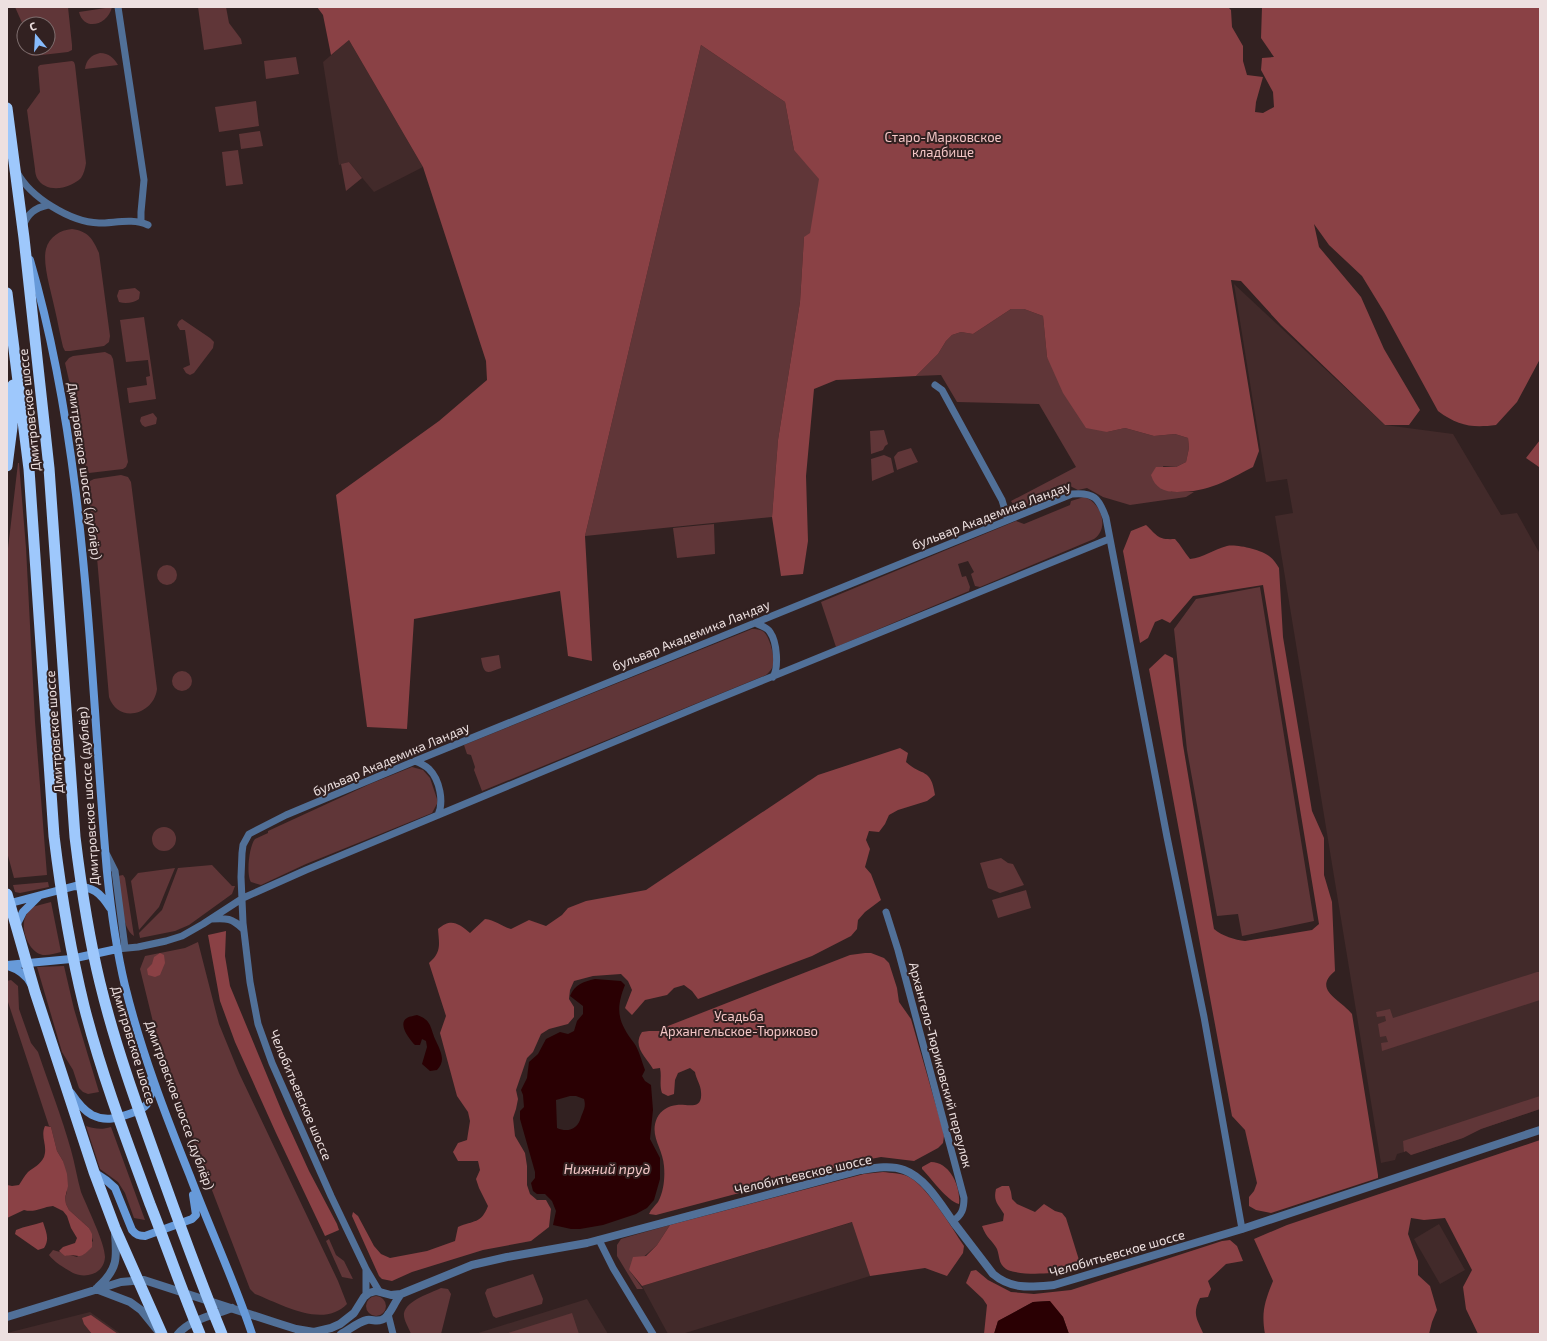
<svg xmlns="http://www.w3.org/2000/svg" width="1547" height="1341" font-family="'Exo 2',sans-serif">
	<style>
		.built { fill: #422a2a }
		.green { fill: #603638 }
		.forest { fill: #8a4145 }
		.water { fill: #2a0003; fill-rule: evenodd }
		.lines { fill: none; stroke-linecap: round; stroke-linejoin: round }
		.minor { stroke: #517098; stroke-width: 7 }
		.tertiary { stroke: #517098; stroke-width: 8 }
		.secondary { stroke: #679ad9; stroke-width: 8 }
		.trunk { stroke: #9ec8fc; stroke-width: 11 }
		.labels { text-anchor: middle; stroke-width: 4; stroke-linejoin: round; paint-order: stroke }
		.park-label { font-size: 13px; fill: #f4c7c7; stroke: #322121 }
		.street-label { font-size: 13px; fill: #ede0e0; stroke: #322121 }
		.water-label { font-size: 14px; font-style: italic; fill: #f1c4c4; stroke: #322121 }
	</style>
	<rect width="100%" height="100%" fill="#322121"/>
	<path class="built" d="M 349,40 L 423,167 L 374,192 L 349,162 L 339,165 L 323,62 Z
		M 1234,284 L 1385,425 L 1453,434 L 1501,515 L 1517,513 L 1540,554 L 1540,1109 L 1481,1129 L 1463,1138 L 1411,1155 L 1406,1151 L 1404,1152 L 1397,1154 L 1395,1160 L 1381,1163 L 1275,516 L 1293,513 L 1287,479 L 1266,482 Z
		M 853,1222 L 870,1276 L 682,1334 L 668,1334 L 642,1286 Z
		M 1439,1224 L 1465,1270 L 1440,1284 L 1414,1239 Z
		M 587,1299 L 608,1334 L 475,1334 Z
		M 90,1312 L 121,1334 L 7,1334 L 7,1333 Z"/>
	<path class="green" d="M 15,7 L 68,7 L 72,45 L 72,50 L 68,52 L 33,56 L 28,54 L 26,48 L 48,48 L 48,24 L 24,24 L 24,34 L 23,25 Z
		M 112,7 C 108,25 84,32 79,12 Z
		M 198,7 L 226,7 L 229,23 L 241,39 L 242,44 L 204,50 Z
		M 701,45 L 785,102 L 794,150 L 1078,256 L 804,237 L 800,302 L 778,440 L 772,517 L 585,536 Z
		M 100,53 C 109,53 114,58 118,65 L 85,69 C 86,60 91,55 100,53 Z
		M 296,57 L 299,74 L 266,79 L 264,61 Z
		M 72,61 L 74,62 L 75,65 L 86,163 C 85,169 84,173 81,178 C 70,189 46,194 37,178 C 36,176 35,172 35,169 L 27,110 L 40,92 L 38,67 L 40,65 Z
		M 256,101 L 259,126 L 219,132 L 215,107 Z
		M 260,131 L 263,146 L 241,149 L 239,134 Z
		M 238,150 L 243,184 L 226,186 L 222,152 Z
		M 349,162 L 362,178 L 346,191 L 341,164 Z
		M 72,229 C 88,231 93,239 99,253 L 110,336 L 109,342 L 104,346 L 70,351 L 65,351 L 63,347 C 60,335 58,323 55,310 C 52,294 42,264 46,249 C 49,237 60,230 72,229 Z
		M 135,288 L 140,292 L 139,299 C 134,303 125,304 119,302 L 117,296 L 119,290 Z
		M 1011,309 L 1024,309 L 1043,316 L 1047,357 L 1107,432 L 1125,428 L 1154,436 L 1175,434 L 1188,438 L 1189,448 L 1186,462 L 1176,467 L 1163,466 L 1171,492 L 1194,492 L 1186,497 L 1130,505 L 1103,497 L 1087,488 L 1078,490 L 1070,486 L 1019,508 L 1014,506 L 1011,501 L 1076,467 L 1039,404 L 957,402 L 941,375 L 916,376 L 938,354 L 946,341 L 952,335 L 961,332 L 973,334 Z
		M 144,317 L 156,399 L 129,403 L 127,388 L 147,385 L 146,377 L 150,376 L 148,360 L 126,362 L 120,320 Z
		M 182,319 L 210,338 L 214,342 L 213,348 L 194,373 L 190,375 L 186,373 L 183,368 L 190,365 L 185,330 L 180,330 L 177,325 L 179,321 Z
		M 105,352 L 111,355 L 113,359 L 128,462 L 126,467 L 123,469 L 89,473 L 86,468 L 76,411 L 65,363 L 69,358 L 73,356 Z
		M 153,413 L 157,418 L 156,424 L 145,427 L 142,425 L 140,421 L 141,417 Z
		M 884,430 L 888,444 L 885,446 L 883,450 L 871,454 L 870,431 Z
		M 911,448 L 918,462 L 897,470 L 894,457 L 898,452 Z
		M 884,455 L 891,458 L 894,472 L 872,481 L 871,459 Z
		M 18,463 L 19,463 L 26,548 L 35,722 L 47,875 L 14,878 L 7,852 L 7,557 Z
		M 121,475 L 128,477 L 131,482 L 157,689 C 154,715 118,724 109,697 L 96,546 L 87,486 L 90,481 L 94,479 Z
		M 1084,497 C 1101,502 1110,528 1094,539 L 980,587 L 975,586 L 971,574 L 974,572 L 968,561 L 958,564 L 962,577 L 966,576 L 970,587 L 969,591 L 836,647 L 821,602 L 1016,521 L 1024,524 L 1070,505 L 1071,501 Z
		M 714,524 L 715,554 L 677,558 L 673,528 Z
		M157 575a10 10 0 1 1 20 0a10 10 0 1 1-20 0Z
		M 1260,587 L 1314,921 L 1242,936 L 1238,914 L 1217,916 L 1187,750 L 1174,629 L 1196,599 Z
		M 752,629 C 756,629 760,629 764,632 C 770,638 775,657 773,665 C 772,670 769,672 766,675 L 482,791 L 474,770 L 475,767 L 471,755 L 467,754 L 464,745 Z
		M 499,655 L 501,668 C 486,674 484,675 481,658 Z
		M172 681a10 10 0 1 1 20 0a10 10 0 1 1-20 0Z
		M 412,767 L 423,770 L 430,778 L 438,802 L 432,813 L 306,864 L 261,885 L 251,882 C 246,875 249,846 255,839 L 268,833 L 268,831 L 370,784 Z
		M152 839a12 12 0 1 1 24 0a12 12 0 1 1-24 0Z
		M 1001,858 L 1008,863 L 1013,864 L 1024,885 L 1000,893 L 988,888 L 980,863 Z
		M 212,865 L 232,886 L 235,886 L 232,894 L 189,925 L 175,931 L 140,938 L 139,933 L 162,910 L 178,868 Z
		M 175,868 L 159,907 L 139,930 L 131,881 L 138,873 Z
		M 123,875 L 125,878 L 134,936 C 121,929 120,890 118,876 Z
		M 48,882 L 49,887 L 20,893 L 15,892 L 13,885 Z
		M 1026,890 L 1031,908 L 998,918 L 992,900 Z
		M 51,902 L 61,952 C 56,953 50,955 45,955 C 30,955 20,930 25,918 C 26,914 29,910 32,907 Z
		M 198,942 L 219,1024 L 239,1073 L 338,1281 L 347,1304 C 323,1329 281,1304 255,1294 L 250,1289 L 175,1094 L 154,1026 L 140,969 L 145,956 L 185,948 Z
		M 64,966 L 74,1009 L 99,1092 L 88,1094 L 83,1092 L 79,1088 L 73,1070 L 62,1052 L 37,967 Z
		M 1537,972 L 1540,972 L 1540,1000 L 1382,1051 L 1381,1043 L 1388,1042 L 1386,1036 L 1380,1037 L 1378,1024 L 1386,1021 L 1385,1016 L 1377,1017 L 1376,1012 L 1390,1009 L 1393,1018 Z
		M 11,980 L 18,986 L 19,1009 L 31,1043 L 38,1052 C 49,1085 62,1117 71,1150 C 75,1164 77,1178 81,1192 C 87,1207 105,1243 105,1257 C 104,1274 86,1279 73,1273 C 66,1269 54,1262 49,1255 L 53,1250 L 77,1257 L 93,1241 L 89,1228 L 69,1210 L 66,1204 L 65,1198 L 67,1192 L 63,1161 L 57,1151 L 51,1127 L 49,1126 L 7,999 L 7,981 Z
		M 1540,1096 L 1540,1109 L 1481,1129 L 1463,1138 L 1411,1155 L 1406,1151 L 1404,1152 L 1403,1141 Z
		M 86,1126 C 95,1129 102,1130 111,1127 L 145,1220 L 134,1218 L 125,1193 L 118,1182 L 100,1169 Z
		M 670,1225 L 657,1245 L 629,1270 L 643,1289 L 637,1289 L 617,1256 L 617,1245 L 621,1239 L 631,1236 Z
		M 329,1239 L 336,1255 L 344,1261 L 353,1279 L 342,1277 L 326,1241 Z
		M 533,1274 L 543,1299 L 542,1304 L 496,1318 L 493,1316 L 485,1293 L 487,1289 Z
		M 441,1288 L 448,1289 L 451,1294 L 441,1334 L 411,1334 C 409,1328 403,1320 404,1313 C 407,1300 431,1293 441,1288 Z
		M366 1306a10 10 0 1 1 20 0a10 10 0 1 1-20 0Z
		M 572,1313 L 579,1334 L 505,1334 Z"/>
	<path class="forest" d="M 317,7 L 1228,7 L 1231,10 L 1232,27 L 1243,46 L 1243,61 L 1247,75 L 1263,77 L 1256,102 L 1255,112 L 1263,113 L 1274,107 L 1273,92 L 1261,70 L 1262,58 L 1274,57 L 1261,38 L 1262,7 L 1540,7 L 1540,359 L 1517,402 L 1496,425 C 1472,428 1458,426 1438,411 L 1384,312 L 1362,276 L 1329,245 L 1314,224 L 1319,247 L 1361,297 L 1384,349 L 1420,410 L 1409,425 L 1385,425 L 1281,325 L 1241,281 L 1231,280 L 1259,451 L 1253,467 C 1226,481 1209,492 1177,492 C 1164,492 1155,488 1151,475 L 1156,467 L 1176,467 L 1186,462 L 1189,448 L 1188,438 L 1175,434 L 1154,436 L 1125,428 L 1107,432 L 1086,428 L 1063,393 L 1047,357 L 1043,316 L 1024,309 L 1011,309 L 973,334 L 961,332 L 952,335 L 946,341 L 938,354 L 916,376 L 836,380 L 814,389 L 806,476 L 808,541 L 803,574 L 781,576 L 772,517 L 778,440 L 800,302 L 804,237 L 810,233 L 819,179 L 794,150 L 785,102 L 701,45 L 585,536 L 592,661 L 568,656 L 560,591 L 414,619 L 407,729 L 367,727 L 336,495 L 439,421 L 487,380 L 486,361 L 423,167 L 349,40 L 331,55 L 323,15 Z
		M 1540,440 L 1540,467 L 1539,467 L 1526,458 Z
		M 1146,525 C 1158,536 1157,540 1175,539 C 1181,545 1184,552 1190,559 C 1203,558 1214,549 1227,546 C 1237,544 1261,550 1269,556 C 1273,559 1276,563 1279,568 L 1283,637 L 1312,811 L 1324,838 L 1324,875 L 1332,902 L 1335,971 C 1312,990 1340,999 1352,1014 L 1378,1175 L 1378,1178 L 1271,1213 L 1256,1210 L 1249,1206 L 1249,1197 L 1254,1191 L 1257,1183 L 1245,1130 L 1232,1116 L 1149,669 L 1165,654 L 1173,658 L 1183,745 L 1214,929 C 1222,936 1235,940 1245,941 L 1312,930 L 1319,924 L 1263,585 L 1193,596 L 1170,623 L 1162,619 L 1155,622 L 1148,638 L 1140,643 L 1123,551 L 1131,531 Z
		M 900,748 L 908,753 L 906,762 C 922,777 931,767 935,795 L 927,801 L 898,810 L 889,815 L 885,824 L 879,832 L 869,831 L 866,840 L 870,849 L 865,867 L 871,874 L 881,900 L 865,912 L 858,920 L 857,929 L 851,936 L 812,956 L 698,999 L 692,991 L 684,985 L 674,988 L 667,995 L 645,1000 L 632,1015 L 625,1008 L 632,990 L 628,981 L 621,974 L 593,976 L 574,981 L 570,990 L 569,999 L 574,1007 L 574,1017 L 568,1024 L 549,1029 L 541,1034 L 533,1052 L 527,1058 L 516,1090 L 518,1099 L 516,1109 L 513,1118 L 515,1136 L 525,1153 L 527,1166 L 527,1185 L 530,1194 L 537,1200 L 546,1200 L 551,1209 L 549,1227 L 531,1241 L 483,1250 L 412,1272 L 392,1281 L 382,1279 L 379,1276 L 352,1216 L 353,1212 L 358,1216 L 374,1246 L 381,1254 L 390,1258 L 427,1251 L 455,1241 L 458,1227 C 474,1220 481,1224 488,1206 L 479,1188 L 476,1179 L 480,1170 L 478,1161 L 458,1161 L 453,1152 L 458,1143 L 467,1140 L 470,1121 L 468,1112 L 457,1096 L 440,1033 L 446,1016 L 429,963 C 442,952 439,944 438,929 C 451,918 458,923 470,933 L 485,919 C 495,920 501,926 511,929 L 529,920 L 546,926 L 562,915 L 568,908 L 586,901 L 646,890 L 818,775 Z
		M 226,931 L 225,956 L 230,986 L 283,1114 L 309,1171 L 337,1224 L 339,1230 L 325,1236 L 276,1133 L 235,1042 L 220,1001 L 208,935 Z
		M 160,953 L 164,955 L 165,963 L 160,975 L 155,977 L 148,975 L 147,969 L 152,964 L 154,957 Z
		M 865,953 L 871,953 L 884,958 L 889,963 L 897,988 L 899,1002 L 911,1019 L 943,1130 L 944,1136 L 943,1143 L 938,1148 L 914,1161 L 881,1157 L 860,1161 L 656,1215 L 649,1214 C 651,1209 655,1206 658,1202 C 664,1191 665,1177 664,1166 C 663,1148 649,1136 657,1118 C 661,1110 668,1106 677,1105 C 685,1103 703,1112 701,1092 C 701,1085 696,1079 695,1072 L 690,1068 L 678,1073 L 675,1080 L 674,1094 L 668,1096 L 662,1093 C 659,1084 662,1077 660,1068 L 653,1069 C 646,1057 632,1047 642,1032 L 649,1031 L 664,1031 L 668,1026 L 850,955 Z
		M 45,1126 L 51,1127 L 57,1151 L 63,1161 L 67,1174 L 68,1186 L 65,1198 L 66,1204 L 69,1210 L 89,1228 L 92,1234 L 92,1247 C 78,1262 79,1253 65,1256 L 59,1251 L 63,1247 L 75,1243 L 77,1238 L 71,1228 L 67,1216 L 63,1211 L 53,1206 C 42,1207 35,1213 24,1210 L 7,1218 L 7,1185 L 12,1186 L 19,1185 C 22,1181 24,1176 28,1172 C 34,1167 40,1165 44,1157 C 48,1145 40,1137 45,1126 Z
		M 1540,1140 L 1540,1334 L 1478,1334 L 1466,1309 L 1463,1287 L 1472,1270 L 1445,1218 L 1424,1220 L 1411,1218 L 1408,1234 L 1418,1261 L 1418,1275 L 1430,1286 L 1437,1310 L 1432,1322 L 1429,1334 L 1265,1334 C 1261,1312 1265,1301 1273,1281 L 1254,1239 L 1287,1225 Z
		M 931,1162 C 950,1162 961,1187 959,1204 C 947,1201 931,1178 922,1169 L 922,1167 Z
		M 883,1172 C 891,1173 900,1173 907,1176 C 926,1184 952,1228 964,1246 L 963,1253 L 947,1276 L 925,1268 L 870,1276 L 852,1222 L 642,1286 L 629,1270 L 633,1257 L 646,1256 L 657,1245 L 670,1225 L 864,1174 Z
		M 1002,1186 L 1009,1186 L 1011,1192 L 1012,1199 L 1017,1204 L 1035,1212 L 1044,1204 L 1055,1211 L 1062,1213 L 1066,1218 L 1079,1260 C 1078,1263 1076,1265 1073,1267 C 1061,1275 1018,1276 1006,1269 C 998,1263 1000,1257 997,1249 C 993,1241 986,1238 982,1226 L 1003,1221 L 1004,1214 C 998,1204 993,1201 996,1189 Z
		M 43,1222 C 46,1232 50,1239 44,1248 L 38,1250 L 15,1234 L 16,1230 C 25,1226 34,1225 43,1222 Z
		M 1230,1240 L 1237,1246 L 1243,1261 L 1226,1264 L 1208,1281 L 1211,1289 L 1208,1297 L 1200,1298 C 1192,1314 1197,1319 1203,1333 L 1200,1334 L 1069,1334 L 1063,1317 L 1049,1301 L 1033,1302 L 998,1321 L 994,1334 L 984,1334 L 987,1305 L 983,1299 L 966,1283 L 971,1271 L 976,1270 L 988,1280 L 1011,1292 L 1034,1294 L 1071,1290 L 1222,1241 Z
		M 91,1315 L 118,1334 L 92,1334 L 84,1324 L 82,1318 Z"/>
	<path class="water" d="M 595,979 L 621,981 L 625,985 C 615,1010 618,1022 634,1043 C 639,1050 642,1062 645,1070 L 642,1076 L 645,1081 L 651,1085 L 653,1110 L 650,1139 L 660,1158 L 660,1179 L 654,1200 L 647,1208 L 636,1214 L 603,1225 L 580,1229 L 571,1229 L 553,1225 L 556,1211 L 552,1201 L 545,1194 L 537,1194 L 533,1191 L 531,1183 L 535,1178 L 535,1172 L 520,1119 L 520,1111 L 524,1107 L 523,1095 L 521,1090 L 527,1078 L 529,1062 L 538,1054 L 546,1039 L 560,1032 L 568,1034 L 574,1031 L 577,1021 L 583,1014 L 583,1006 L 570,996 C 575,984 583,982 595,979 ZM 570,1096 L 576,1096 L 584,1099 C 586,1107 584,1109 581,1117 C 578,1129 568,1133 557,1128 L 556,1100 Z
		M 417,1015 C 432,1020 430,1028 436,1041 C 441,1052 446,1061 437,1070 L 430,1071 L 422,1064 L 427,1047 L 426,1041 L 422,1039 L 420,1045 L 415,1045 C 410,1040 397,1024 407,1018 C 410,1016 414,1016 417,1015 Z
		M 1050,1301 L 1063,1317 L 1069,1334 L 994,1334 L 998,1321 L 1033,1302 Z"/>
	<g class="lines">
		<path class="minor" d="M 118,7 L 144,180 L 141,212 L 141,222
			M 17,172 C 30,197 70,222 99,223 C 115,223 133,218 148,225
			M 23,226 C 28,213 35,208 48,205
			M 935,385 L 942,390 L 1002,500 L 1008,520
			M 755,623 C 760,625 767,627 770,632 C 777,642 779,667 773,677
			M 415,761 C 420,763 425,765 429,769 C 440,780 444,802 438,815
			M 107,855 L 115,871 L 125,948
			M 886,912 L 898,950 L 964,1198 C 964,1209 962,1215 953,1221
			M 211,919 C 227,918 232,918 243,929
			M 117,949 L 138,947 L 166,941 L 182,936 L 203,924 L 243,898 L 306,870 L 705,704 L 1109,539
			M 599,1240 L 613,1268 L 653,1334
			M 366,1269 L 366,1294
			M 379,1291 L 366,1269 L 331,1196 L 272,1063 L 258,1024 L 250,982 L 243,923 L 241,877 L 242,853 L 243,845 L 249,834 L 286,815 L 415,761 L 1072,494 C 1094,492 1099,498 1106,518 L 1167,837 L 1204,1017 L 1242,1229
			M 388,1314 L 393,1334"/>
		<path class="tertiary" d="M 98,1287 C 118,1269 117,1258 115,1233
			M 96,1289 L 130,1302 L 141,1310 L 158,1331
			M 7,1317 L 121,1282 L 144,1280 L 277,1323 L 296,1329 L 314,1332 L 331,1328 L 340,1324 L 354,1313 L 364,1297 L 369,1293 L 376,1291 L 391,1295 L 401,1294 L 472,1265 L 507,1257 L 587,1243 L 861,1170 C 874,1168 891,1165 904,1170 C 926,1178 941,1205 954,1223 C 967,1240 980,1257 993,1274 C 1012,1290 1031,1287 1054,1285 L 1242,1229 L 1540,1130
			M 178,1334 C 190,1319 215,1315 232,1308
			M 341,1334 C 349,1330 358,1322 367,1320 C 373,1319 379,1323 385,1318 C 391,1313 395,1301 401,1294"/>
		<path class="secondary" d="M 30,260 C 88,459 89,668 107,872 C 111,911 116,948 125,986 C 141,1051 165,1114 190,1176 C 210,1229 234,1280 252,1334
			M 7,904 L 75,886 C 93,887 100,892 110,908
			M 16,926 L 23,912 L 38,897
			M 7,965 L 71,959 L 117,949
			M 8,966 C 17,969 26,974 31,984
			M 71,1093 C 77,1102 83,1110 92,1115 C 106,1122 118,1118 132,1113 C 135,1112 140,1111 143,1108 C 152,1102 152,1089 151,1079
			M 94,1172 L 106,1180 L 115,1188 L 132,1230 C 136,1235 139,1236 145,1236 L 192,1219 L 196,1215 L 193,1195"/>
		<path class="trunk" d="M 7,108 L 24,238 L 49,468 L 75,837 C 81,886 88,934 100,983 C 116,1049 140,1114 163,1178 C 182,1231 201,1283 222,1334
			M 7,293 L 29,469 L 54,836 C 61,893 70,949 84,1006 C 101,1073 126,1139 150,1204 C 167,1247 182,1291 200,1334
			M 7,466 L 12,427 L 13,385
			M 7,894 L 35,992 L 94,1172 L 115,1228 L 162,1334"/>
	</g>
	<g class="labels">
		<g class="park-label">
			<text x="943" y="142">Старо-Марковское<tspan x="943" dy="15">кладбище</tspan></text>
			<text x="739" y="1021">Усадьба<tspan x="739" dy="15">Архангельское-Тюриково</tspan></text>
		</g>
		<g class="street-label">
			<text transform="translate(29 410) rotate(-96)" y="5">Дмитровское шоссе</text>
			<text transform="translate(85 471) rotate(82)" y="5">Дмитровское шоссе (дублёр)</text>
			<text transform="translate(991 515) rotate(-21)" y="5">бульвар Академика Ландау</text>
			<text transform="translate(691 635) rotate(-22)" y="5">бульвар Академика Ландау</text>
			<text transform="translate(54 732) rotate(-94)" y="5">Дмитровское шоссе</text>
			<text transform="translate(391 759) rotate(-23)" y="5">бульвар Академика Ландау</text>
			<text transform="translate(88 796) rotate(-94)" y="5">Дмитровское шоссе (дублёр)</text>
			<text transform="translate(134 1045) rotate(73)" y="5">Дмитровское шоссе</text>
			<text transform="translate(941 1065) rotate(75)" y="5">Архангело-Тюриковский переулок</text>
			<text transform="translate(301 1095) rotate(67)" y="5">Челобитьевское шоссе</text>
			<text transform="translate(180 1105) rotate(70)" y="5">Дмитровское шоссе (дублёр)</text>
			<text transform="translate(803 1174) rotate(-13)" y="5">Челобитьевское шоссе</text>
			<text transform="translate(1117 1253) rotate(-16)" y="5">Челобитьевское шоссе</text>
		</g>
		<g class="water-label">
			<text x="607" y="1174">Нижний пруд</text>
		</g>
	</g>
	<rect width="1547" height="1341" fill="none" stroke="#ede0e0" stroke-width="16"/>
	<g transform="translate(36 36) rotate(342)"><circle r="19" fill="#322121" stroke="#7d6d6d"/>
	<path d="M0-3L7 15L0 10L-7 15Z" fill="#87bbfc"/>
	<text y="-6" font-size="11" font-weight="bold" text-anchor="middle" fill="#ede0e0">С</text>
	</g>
</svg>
